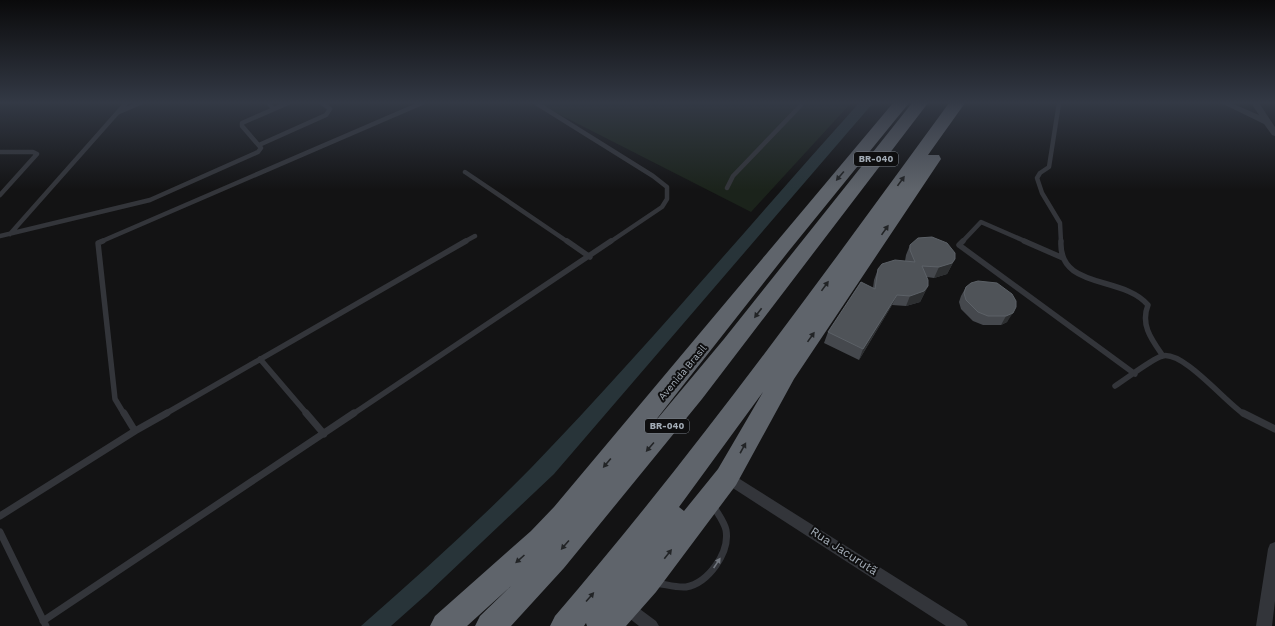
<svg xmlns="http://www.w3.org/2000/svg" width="1275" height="626" font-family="'Work Sans',sans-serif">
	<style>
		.green { fill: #1b231b }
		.water { fill: #283439 }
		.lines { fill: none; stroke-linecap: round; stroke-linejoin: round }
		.lane-far2 { stroke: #33353a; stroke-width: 4.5 }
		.lane-far1 { stroke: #33353a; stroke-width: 5.5 }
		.lane { stroke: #33353a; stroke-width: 7 }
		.street { fill: #33353a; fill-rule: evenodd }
		.highway { fill: #5f646b; fill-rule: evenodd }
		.wall { fill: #45484d }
		.shaded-wall { fill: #2d2f31 }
		.building { fill: #4f5358; stroke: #5c6167 }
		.oneway { fill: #222426 }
		.oneway2 { fill: #71767e }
		.labels { text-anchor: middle; stroke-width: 4; stroke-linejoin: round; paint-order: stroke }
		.shield { fill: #0e0e0f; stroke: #767d84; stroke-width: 1 }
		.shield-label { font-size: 9px; font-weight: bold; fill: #a3acb6 }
		.street-label { font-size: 10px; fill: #a3acb6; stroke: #0e0e0f }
		.near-street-label { font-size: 12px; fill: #a3acb6; stroke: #0e0e0f }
	</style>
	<rect width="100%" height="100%" fill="#131314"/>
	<path class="green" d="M 537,103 L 851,103 L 751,212 Z"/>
	<path class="water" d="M 859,103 L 873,103 L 554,474 L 427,594 L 391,626 L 361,626 C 419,575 477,523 531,468 C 645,350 750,224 859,103 Z"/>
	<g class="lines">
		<path class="lane-far2" d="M 268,103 L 274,109
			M 536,103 L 653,176 L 667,187 L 667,199 L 662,207 L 610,242
			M 1059,103 L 1049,167 L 1040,173 L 1037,178 L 1042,193 L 1060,223 L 1061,242
			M 119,112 L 140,103
			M 259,145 L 326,115 L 330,109 L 322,103
			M 0,152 L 33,152 L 37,154 L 0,195
			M 465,172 L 568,242
			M 727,188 L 733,176 L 803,103
			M 10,234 L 126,103
			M 0,236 L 150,200 L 258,152 L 261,148 L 242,126 L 242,123 L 288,103
			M 100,242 L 422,103
			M 464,242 L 475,236
			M 962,242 L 981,222 L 1027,242"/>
		<path class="lane-far1" d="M 103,241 L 98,243 L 115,399 L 124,414
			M 567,241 L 590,257
			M 963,241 L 959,245 L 1135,374
			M 1024,241 L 1063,258
			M 1061,241 C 1058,290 1123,275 1148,305 C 1140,325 1152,340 1163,356
			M 260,359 L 307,414
			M 1115,386 C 1126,379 1152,359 1162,356 C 1183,350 1226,403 1244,414
			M 165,414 L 466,241
			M 353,414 L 611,241"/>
		<path class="lane" d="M 306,413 L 324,434
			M 1243,413 L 1275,429
			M 135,431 L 167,413
			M 0,516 L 135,431 L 124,413
			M 0,532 L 46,626
			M 655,583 C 665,584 676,588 686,587 C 708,583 730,553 726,530 C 724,521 717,513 713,505
			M 43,621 L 354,413"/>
		<path class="street" d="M 1221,103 L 1231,103 L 1259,115 L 1251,103 L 1259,103 L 1275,127 L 1275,136 L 1272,135 L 1264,124 Z
			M 727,471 L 965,621 L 968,626 L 946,626 L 722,481 L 720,477 L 722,473 Z
			M 1275,542 L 1275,601 L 1272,626 L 1256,626 L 1268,549 L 1270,544 Z
			M 625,598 L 656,621 L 659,626 L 639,626 L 620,611 L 617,606 L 620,601 Z"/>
		<path class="highway" d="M 893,103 L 909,103 L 788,252 L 648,430 L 724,339 L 912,103 L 928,103 L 702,399 L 564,568 L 511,626 L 475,626 L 480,616 L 511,586 L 467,626 L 430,626 L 435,616 L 531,531 L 554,507 Z
			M 949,103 L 965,103 L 928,155 L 939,155 L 941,159 L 794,379 L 736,485 L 656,592 L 626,626 L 587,626 L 586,623 L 584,626 L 550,626 L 555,616 C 696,452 822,277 949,103 ZM 763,392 L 718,469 L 684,511 L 679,507 Z"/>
	</g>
	<path class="wall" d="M 910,245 L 955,259 L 947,274 L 934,278 L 927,277 L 928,286 L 920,302 L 906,306 L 892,305 L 859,360 L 824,343 L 828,332 L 873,288 L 874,280 L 878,269 L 905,261 L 906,255 Z
		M 966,287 L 1016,301 L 1007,322 L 1001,325 L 983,325 L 973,321 L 961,309 L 959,302 L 961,296 Z"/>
	<path class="shaded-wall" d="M 955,259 L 947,274 L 934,278 L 939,267 Z
		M 928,286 L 920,302 L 906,306 L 910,296 Z
		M 897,295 L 892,305 L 859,360 L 863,349 Z
		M 1013,313 L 1007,322 L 1001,325 L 1006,316 Z"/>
	<path class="building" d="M 932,237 L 947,243 L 955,253 L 955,259 L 952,263 L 939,267 L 922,266 L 928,280 L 928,286 L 924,291 L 910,296 L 897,295 L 863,349 L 828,332 L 861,282 L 875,289 L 878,269 L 882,264 L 895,260 L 915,262 L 910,250 L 910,245 L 918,238 Z
		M 978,281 L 997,283 L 1012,294 L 1016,301 L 1016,307 L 1013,313 L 1006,316 L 988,316 L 978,312 L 966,300 L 964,293 L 966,287 L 971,283 Z"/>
	<defs><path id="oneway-solid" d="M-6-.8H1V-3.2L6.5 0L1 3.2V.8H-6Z"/></defs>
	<g class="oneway">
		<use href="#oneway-solid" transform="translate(840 176) rotate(130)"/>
		<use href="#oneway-solid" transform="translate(901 181) rotate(-54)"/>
		<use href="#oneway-solid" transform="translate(885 230) rotate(-55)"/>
		<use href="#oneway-solid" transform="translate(825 286) rotate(-54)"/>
		<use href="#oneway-solid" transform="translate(758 313) rotate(127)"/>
		<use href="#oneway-solid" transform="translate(811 337) rotate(-55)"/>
		<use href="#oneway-solid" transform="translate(650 447) rotate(131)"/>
		<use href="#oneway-solid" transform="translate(743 448) rotate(-61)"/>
		<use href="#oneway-solid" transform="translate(607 463) rotate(130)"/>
		<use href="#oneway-solid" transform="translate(565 545) rotate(131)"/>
		<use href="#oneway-solid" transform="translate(668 554) rotate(-52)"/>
		<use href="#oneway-solid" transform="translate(520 559) rotate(138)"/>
		<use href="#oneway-solid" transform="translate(590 597) rotate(-49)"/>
	</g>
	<use class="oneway2" href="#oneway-solid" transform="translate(717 563) rotate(-56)"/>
	<linearGradient id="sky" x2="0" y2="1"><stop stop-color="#0a0a0b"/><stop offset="0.54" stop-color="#333945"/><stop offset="1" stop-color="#333945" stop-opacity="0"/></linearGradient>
	<rect width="1275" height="190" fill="url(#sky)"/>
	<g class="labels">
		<g class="shield">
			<rect x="854" y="152" width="44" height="14" rx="3"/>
			<rect x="645" y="419" width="44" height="14" rx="3"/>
		</g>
		<g class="shield-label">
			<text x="876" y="162">BR-040</text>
			<text x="667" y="429">BR-040</text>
		</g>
		<g class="street-label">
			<text transform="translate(682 372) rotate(-50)" y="4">Avenida Brasil</text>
		</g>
		<g class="near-street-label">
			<text transform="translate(844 551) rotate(33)" y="4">Rua Jacurutã</text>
		</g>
	</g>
</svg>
